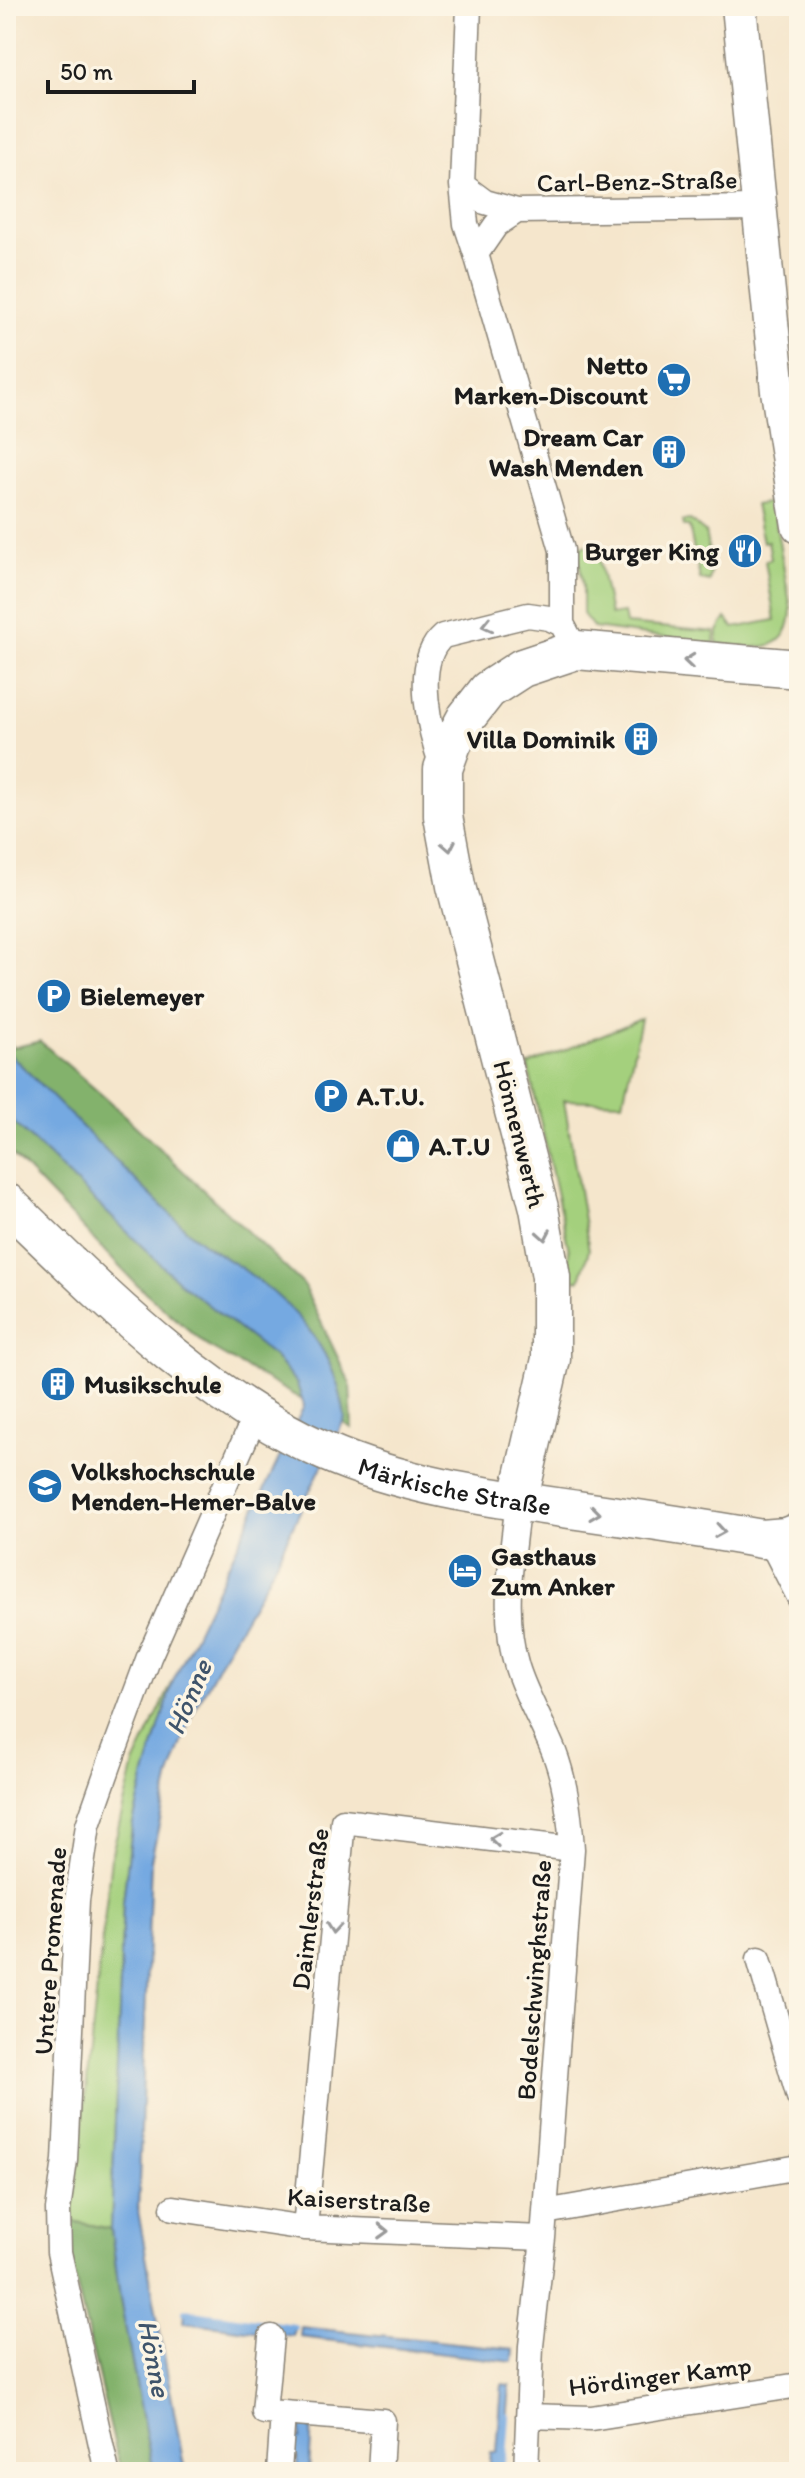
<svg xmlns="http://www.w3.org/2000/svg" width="805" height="2478" font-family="Itim,sans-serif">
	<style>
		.green { fill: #a4d07d; stroke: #60764c; stroke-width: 2 }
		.forest { fill: #83b26c; stroke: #506744; stroke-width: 2 }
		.water { fill: #74a9e1; stroke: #48627e; stroke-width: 2 }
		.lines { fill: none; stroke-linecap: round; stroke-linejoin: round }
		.stream { stroke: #74a9e1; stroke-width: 6 }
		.minor-casing { stroke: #888174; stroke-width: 27 }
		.secondary-casing { stroke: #888174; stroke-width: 37 }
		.primary-casing { stroke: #888174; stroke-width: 41 }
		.minor { stroke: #fff; stroke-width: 24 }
		.secondary { stroke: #fff; stroke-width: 34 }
		.primary { stroke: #fff; stroke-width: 38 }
		.oneway { stroke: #999 }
		.labels { text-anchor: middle; stroke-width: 7; stroke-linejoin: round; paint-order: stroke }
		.street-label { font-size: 26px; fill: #1c1c1c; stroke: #fcf5e5 }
		.poi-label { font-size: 26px; font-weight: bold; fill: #1c1c1c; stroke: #fcf5e5; text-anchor: start }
		.water-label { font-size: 28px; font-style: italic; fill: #3f546b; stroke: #fcf5e5 }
	</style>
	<rect width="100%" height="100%" fill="#fcf5e5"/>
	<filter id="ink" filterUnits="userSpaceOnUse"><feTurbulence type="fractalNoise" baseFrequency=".0125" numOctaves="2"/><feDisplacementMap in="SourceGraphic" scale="16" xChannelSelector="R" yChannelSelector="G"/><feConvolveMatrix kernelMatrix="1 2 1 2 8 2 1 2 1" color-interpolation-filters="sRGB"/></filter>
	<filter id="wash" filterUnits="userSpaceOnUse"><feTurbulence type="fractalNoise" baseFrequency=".006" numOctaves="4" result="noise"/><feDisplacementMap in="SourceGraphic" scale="32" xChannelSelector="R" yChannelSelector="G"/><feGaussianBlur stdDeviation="1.8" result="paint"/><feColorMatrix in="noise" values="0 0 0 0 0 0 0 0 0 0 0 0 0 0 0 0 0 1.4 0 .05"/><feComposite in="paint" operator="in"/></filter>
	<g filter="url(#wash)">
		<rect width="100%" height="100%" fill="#f5e6cc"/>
		<path class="green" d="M 772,502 L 791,609 C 790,658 751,647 717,644 L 718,631 L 726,618 L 734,628 L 775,620 L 765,561 L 771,559 L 768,541 L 763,542 L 755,505 Z
			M 690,520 L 705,532 L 712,568 L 709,582 L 700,579 L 689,526 L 684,526 L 683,521 Z
			M 596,544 L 610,615 L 624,613 L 626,624 L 715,632 L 714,644 L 594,628 L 583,614 L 583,586 L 577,547 Z
			M 641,1019 L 623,1102 L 564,1100 L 589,1250 L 580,1280 L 568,1280 L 569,1250 L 528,1065 Z
			M 173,1681 L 146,1771 L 132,1827 L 123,1902 L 111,2229 L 72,2221 L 111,1857 L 134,1764 Z"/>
		<path class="forest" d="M 6,1026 L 12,1048 L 40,1041 L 110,1102 L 303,1284 L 350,1383 L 352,1428 L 207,1346 L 137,1285 L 6,1148 Z
			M 72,2221 L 111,2229 L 120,2299 L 153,2472 L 121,2472 L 71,2261 Z"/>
		<path class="water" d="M 6,1050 C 66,1110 125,1172 187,1230 C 204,1247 227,1258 247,1272 C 299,1309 336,1352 345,1418 L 268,1578 L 228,1647 L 192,1715 L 170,1776 L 151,1860 L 138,2211 L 185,2472 L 153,2472 L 120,2299 L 111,2229 L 123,1902 L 132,1827 L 146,1771 L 173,1681 L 304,1406 L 297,1384 L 275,1357 L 180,1283 L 6,1115 Z
			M 185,2312 L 294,2327 L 293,2336 L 184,2322 Z
			M 301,2327 L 514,2349 L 513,2362 L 300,2337 Z
			M 502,2384 L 510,2385 L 503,2472 L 489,2472 L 491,2452 L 497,2452 Z
			M 301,2422 L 312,2423 L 309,2472 L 297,2471 L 298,2457 L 287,2456 L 288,2438 L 300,2439 Z"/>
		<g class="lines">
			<path class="stream" d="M 185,2312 L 294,2327
				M 500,2472 L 504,2456 L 507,2416"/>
		</g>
	</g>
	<g filter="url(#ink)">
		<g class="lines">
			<g class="minor-casing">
				<path id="minor" d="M 469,6 L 462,185 L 466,224 L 476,254
					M 462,185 L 485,202 L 517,211 L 758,208
					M 517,211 L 496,225 L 476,254 L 562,550 L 562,624 L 576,650
					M 443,769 C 431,735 411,663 443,636 L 528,615 L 549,618 L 562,624
					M 518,1502 C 512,1554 501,1615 517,1667 C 526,1696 543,1724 554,1752 C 566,1783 570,1816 572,1849 L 543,2238 L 531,2346 L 526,2472
					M 762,1539 L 776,1552 L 799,1597
					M 759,1959 L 799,2097
					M 173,2208 L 305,2228 L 543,2238
					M 545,2212 L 799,2167
					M 305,2228 L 343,1821 L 572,1849
					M 271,2337 L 264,2412 L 283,2413
					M 528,2416 L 591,2418 L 799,2385
					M 107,2472 L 59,2252 L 58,2210 L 65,2160 L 77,1900 L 88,1825 L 112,1757 L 149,1657 L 256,1414
					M 279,2472 L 283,2413 L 383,2421 L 380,2472"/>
			</g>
			<g class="secondary-casing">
				<path id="secondary" d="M 739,6 L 778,391 L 799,526"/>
			</g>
			<g class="primary-casing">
				<g id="primary">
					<path id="s1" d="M 6,1202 C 103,1295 199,1395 324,1451 C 403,1486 492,1498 577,1510 C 639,1519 700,1528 762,1539 L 786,1537 L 799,1532"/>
					<path d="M 518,1502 L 551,1359 L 551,1277 L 539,1208 L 456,886 L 443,816 L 443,769 L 452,744 L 466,718 L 488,690 L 522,668 L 576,650 L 799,669"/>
				</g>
			</g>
			<use href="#minor" class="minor"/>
			<use href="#secondary" class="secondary"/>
			<use href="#primary" class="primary"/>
		</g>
		<defs><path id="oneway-chevron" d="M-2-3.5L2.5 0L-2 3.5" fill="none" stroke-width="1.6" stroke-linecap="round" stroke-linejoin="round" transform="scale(2)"/></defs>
		<g class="oneway">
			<use href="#oneway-chevron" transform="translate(487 625) rotate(167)"/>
			<use href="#oneway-chevron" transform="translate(689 661) rotate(-174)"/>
			<use href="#oneway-chevron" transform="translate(449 846) rotate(79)"/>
			<use href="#oneway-chevron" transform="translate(544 1235) rotate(80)"/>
			<use href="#oneway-chevron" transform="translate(595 1513) rotate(8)"/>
			<use href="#oneway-chevron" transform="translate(720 1531) rotate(9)"/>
			<use href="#oneway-chevron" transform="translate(495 1839) rotate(-173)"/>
			<use href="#oneway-chevron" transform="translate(333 1928) rotate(95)"/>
			<use href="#oneway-chevron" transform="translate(383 2231) rotate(2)"/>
		</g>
	</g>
	<defs>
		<g id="supermarket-disc" transform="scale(1.8)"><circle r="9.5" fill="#1f6fb2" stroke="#fcf5e5"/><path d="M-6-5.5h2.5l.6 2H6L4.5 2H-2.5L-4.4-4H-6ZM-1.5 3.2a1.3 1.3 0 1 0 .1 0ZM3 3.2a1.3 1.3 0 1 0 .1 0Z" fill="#fff"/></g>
		<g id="building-disc" transform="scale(1.8)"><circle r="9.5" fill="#1f6fb2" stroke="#fcf5e5"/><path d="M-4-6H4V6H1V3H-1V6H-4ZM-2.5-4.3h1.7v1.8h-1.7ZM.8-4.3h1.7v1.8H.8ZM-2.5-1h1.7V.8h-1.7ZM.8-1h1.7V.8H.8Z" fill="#fff"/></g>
		<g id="restaurant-disc" transform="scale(1.8)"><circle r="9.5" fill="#1f6fb2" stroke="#fcf5e5"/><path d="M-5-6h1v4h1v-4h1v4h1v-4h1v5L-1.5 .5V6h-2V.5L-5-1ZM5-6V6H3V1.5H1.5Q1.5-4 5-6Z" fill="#fff"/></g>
		<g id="parking-disc" transform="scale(1.8)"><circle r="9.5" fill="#1f6fb2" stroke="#fcf5e5"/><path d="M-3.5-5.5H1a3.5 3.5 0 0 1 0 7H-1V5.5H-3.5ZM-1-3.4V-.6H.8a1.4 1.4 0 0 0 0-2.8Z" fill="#fff"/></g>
		<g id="shop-disc" transform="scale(1.8)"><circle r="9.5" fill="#1f6fb2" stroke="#fcf5e5"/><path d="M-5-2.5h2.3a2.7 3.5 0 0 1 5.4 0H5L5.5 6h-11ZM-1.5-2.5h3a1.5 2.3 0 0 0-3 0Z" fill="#fff"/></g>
		<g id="university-disc" transform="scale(1.8)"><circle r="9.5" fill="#1f6fb2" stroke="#fcf5e5"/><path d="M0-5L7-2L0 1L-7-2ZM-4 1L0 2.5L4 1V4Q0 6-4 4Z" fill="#fff"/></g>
		<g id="hotel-disc" transform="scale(1.8)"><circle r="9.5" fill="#1f6fb2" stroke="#fcf5e5"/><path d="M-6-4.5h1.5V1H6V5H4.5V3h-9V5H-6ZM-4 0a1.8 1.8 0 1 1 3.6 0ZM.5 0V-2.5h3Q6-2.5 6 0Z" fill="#fff"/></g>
	</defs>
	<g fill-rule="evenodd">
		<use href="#supermarket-disc" x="674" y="380"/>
		<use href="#building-disc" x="669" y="452"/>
		<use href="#restaurant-disc" x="745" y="551"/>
		<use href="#building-disc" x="641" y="739"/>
		<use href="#parking-disc" x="54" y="996"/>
		<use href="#parking-disc" x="331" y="1096"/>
		<use href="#shop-disc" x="403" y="1146"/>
		<use href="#building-disc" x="58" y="1384"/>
		<use href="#university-disc" x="45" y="1486"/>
		<use href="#hotel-disc" x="465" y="1571"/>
	</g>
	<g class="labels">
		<g class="street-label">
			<text transform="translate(637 181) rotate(-1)" y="9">Carl-Benz-Straße</text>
			<text transform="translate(520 1134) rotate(76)" y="9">Hönnenwerth</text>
			<text dy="9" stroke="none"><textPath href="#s1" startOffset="542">Märkische Straße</textPath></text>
			<text transform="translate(310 1909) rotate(-83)" y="9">Daimlerstraße</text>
			<text transform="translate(50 1951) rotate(-86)" y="9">Untere Promenade</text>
			<text transform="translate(534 1980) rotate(-86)" y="9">Bodelschwinghstraße</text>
			<text transform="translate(359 2200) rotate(3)" y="9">Kaiserstraße</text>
			<text transform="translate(660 2376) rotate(-7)" y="9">Hördinger Kamp</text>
		</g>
		<g class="poi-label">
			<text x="648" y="374" text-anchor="end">Netto<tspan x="648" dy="30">Marken-Discount</tspan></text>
			<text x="643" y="446" text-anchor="end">Dream Car<tspan x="643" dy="30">Wash Menden</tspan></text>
			<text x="719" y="560" text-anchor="end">Burger King</text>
			<text x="615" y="748" text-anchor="end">Villa Dominik</text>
			<text x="80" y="1005">Bielemeyer</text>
			<text x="357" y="1105">A.T.U.</text>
			<text x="429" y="1155">A.T.U</text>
			<text x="84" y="1393">Musikschule</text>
			<text x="71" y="1480">Volkshochschule<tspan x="71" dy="30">Menden-Hemer-Balve</tspan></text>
			<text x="491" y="1565">Gasthaus<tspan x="491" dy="30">Zum Anker</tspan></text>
		</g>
		<g class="water-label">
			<text transform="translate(188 1697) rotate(-67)" y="10">Hönne</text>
			<text transform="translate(155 2358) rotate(79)" y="10">Hönne</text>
		</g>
	</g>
	<rect width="805" height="2478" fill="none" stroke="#fcf5e5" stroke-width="32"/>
	<path d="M48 80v12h146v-12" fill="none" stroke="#1c1c1c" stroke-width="4"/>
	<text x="60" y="80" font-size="24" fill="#1c1c1c" stroke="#fcf5e5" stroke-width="6" paint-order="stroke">50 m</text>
</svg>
